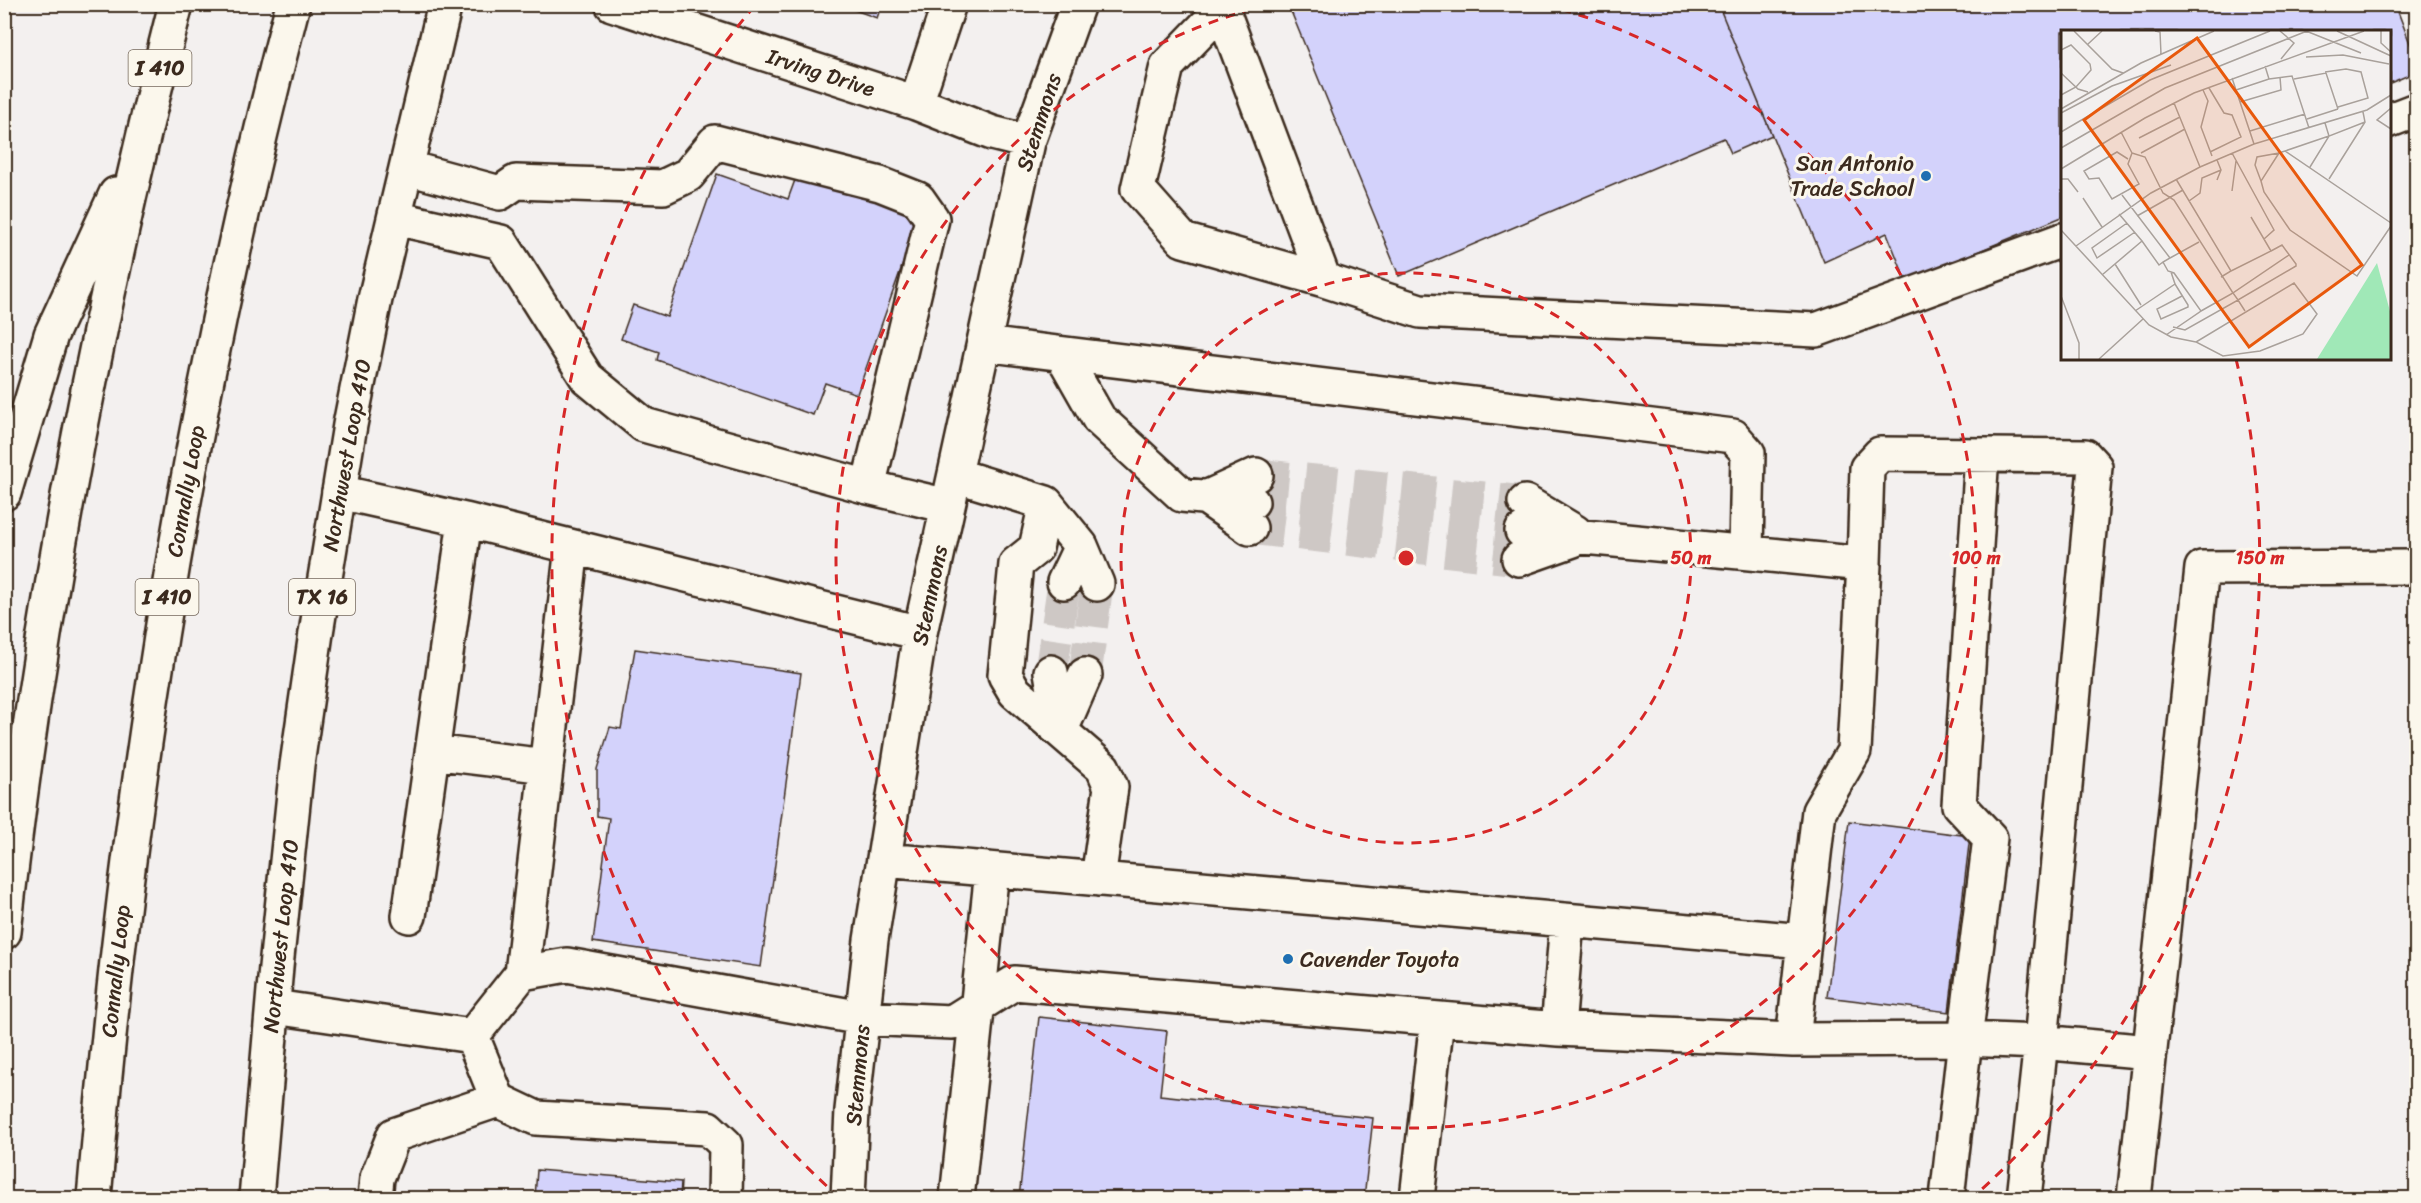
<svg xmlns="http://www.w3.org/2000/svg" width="2421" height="1203" font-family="Sriracha,sans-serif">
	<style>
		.building { fill: #d3d2fb; stroke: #3b2a1e; stroke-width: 1.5 }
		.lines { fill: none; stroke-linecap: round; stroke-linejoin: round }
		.minor-tunnel { stroke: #cec8c5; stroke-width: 33; stroke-dasharray: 33 16; stroke-linecap: butt }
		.minor-casing { stroke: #3b2a1e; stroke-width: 38 }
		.major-casing { stroke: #3b2a1e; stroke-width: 38 }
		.highway-casing { stroke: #3b2a1e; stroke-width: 38 }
		.minor { stroke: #fbf7ec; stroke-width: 33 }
		.major { stroke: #fbf7ec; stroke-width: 33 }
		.highway { stroke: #fbf7ec; stroke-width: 33 }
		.ring { fill: none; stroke: #d62828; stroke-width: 3; stroke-dasharray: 10 8 }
		.poi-dot { fill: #1f6fb2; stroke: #fbf7ec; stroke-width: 2 }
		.labels { text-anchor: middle; stroke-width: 6; stroke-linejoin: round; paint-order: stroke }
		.shield { fill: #fbf7ec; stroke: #75685c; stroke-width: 1.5 }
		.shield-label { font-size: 21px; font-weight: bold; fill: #3b2a1e }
		.street-label { font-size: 22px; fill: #3b2a1e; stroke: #fbf7ec }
		.poi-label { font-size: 22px; fill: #3b2a1e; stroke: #fbf7ec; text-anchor: end }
		.inset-road { fill: none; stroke: #a9a19b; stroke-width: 1.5 }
		.view { fill: #e8590c; fill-opacity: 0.15; stroke: #e8590c; stroke-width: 3 }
		.inset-edge { fill: none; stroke: #3b2a1e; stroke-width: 3 }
		.centre { fill: #d62828; stroke: #fbf7ec; stroke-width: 3 }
		.ring-label { font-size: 18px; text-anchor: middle; font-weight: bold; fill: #d62828; stroke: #fbf7ec; stroke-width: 6; stroke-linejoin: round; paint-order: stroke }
	</style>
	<rect width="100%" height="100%" fill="#f3f0ef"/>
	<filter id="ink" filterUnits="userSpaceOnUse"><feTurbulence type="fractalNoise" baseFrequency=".0167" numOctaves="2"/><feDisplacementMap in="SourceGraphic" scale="12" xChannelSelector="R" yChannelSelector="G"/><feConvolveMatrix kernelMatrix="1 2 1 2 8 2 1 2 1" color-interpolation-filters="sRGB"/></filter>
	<g filter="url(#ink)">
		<path class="building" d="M 838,4 L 882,4 L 877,18 Z
			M 1288,4 L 1718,4 L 1772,135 L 1731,153 L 1724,138 L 1399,276 Z
			M 1718,4 L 2395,4 L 2416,59 L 2416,72 L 2390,83 L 2390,32 L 2062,32 L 2062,217 L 1906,281 L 1887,233 L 1824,262 Z
			M 798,172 L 920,215 L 857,394 L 825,383 L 813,415 L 657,360 L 659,352 L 621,339 L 633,305 L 667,317 L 717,174 L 788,199 Z
			M 635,649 L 801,673 L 761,967 L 593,942 L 609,818 L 597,816 L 597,769 L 610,727 L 621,729 Z
			M 1849,821 L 1970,836 L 1949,1012 L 1827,997 Z
			M 1039,1017 L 1167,1031 L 1160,1095 L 1373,1118 L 1364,1198 L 1019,1198 Z
			M 537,1170 L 681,1182 L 680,1198 L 535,1198 Z"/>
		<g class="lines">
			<path class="minor-tunnel" d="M 1256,475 L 1525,502
				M 1252,502 L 1522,531
				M 1250,528 L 1519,559
				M 1051,672 L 1064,582
				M 1085,675 L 1097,584"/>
			<g class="minor-casing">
				<path id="minor" d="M 612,4 L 916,103 L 992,133 L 1028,142
					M 1224,4 L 1222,9 L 1324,280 L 1420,311 L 1816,330 L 2062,240
					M 1222,9 L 1167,66 L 1138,189 L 1183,240 L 1324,280
					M 916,103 L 949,4
					M 2390,120 L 2416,110
					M 408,168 L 500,193 L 516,182 L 663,187 L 688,175 L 715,142 L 880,184 L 918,199 L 932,219 L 868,487
					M 395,218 L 501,242 L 587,378 L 644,425 L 868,487 L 948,506
					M 984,344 L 1733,436 L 1748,453 L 1746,552
					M 1062,354 L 1099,419 L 1182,495 L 1252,502
					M 955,475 L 1046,503 L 1081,546 L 1097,584
					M 339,492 L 465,520 L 920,633
					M 1208,497 L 1256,475
					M 1208,499 L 1250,528
					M 1525,502 L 1575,532
					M 1046,503 L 1036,548 L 1016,564 L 1005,675 L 1015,692 L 1103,768 L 1111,787 L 1098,879
					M 1522,531 L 1864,564 L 1854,751 L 1819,811 L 1804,941
					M 1519,559 L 1573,540
					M 1864,564 L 1867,468 L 1880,454 L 2085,456 L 2095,467 L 2041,1042 L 1965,1039 L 1990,838 L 1959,805 L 1982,455
					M 1064,582 L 1081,546
					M 1051,672 L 1061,730
					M 1061,730 L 1085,675
					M 432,752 L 546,766
					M 884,860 L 1804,941 L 1793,1040
					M 409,916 L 465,520
					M 522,973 L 572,547
					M 274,1007 L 472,1036 L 498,1100 L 536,1118 L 708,1128 L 726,1145 L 725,1198
					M 1558,1029 L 1567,921
					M 472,1036 L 522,973 L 567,965 L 862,1018 L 952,1022 L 1014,983 L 1558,1029 L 1793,1040 L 1965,1039 L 1947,1198
					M 375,1198 L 377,1178 L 394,1135 L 498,1100
					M 848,1198 L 852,1110 L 871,940 L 920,633 L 1028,142 L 1078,4
					M 957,1198 L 992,870
					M 1417,1198 L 1437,1019
					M 2024,1198 L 2041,1042 L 2150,1052
					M 2134,1198 L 2202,568 L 2416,567"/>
			</g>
			<g class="major-casing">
				<path id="major" d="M 256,1198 L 276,967 L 297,765 L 316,633 L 350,425 L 375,299 L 445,4"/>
			</g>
			<g class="highway-casing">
				<path id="highway" d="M 4,493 L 51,335 L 116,194
					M 4,932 C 38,619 98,309 176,4
					M 94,1198 C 127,792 190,399 293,4"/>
			</g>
			<use href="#minor" class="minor"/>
			<use href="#major" class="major"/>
			<use href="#highway" class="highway"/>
		</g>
	</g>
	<g class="ring">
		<circle cx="1406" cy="558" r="285"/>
		<path d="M1544 5A570 570 0 1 1 1268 5"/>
		<path d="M840 1198A854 854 0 0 1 752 9M2236 359A854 854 0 0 1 1972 1198"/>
	</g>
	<g class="poi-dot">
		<circle cx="1926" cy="176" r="6"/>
		<circle cx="1288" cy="959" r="6"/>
	</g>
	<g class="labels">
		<g class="shield">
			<rect x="128.5" y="50" width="63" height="36" rx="4.5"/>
			<rect x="135.5" y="579" width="63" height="36" rx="4.5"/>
			<rect x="289" y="579" width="66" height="36" rx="4.5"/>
		</g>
		<g class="shield-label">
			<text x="160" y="75">I 410</text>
			<text x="167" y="604">I 410</text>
			<text x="322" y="604">TX 16</text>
		</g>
		<g class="street-label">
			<text transform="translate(821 72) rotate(18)" y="8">Irving Drive</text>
			<text transform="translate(1038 122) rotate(-72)" y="8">Stemmons</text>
			<text transform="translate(346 455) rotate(-80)" y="8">Northwest Loop 410</text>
			<text transform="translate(185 491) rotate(-80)" y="8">Connally Loop</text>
			<text transform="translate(929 595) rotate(-78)" y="8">Stemmons</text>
			<text transform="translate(280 936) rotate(-84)" y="8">Northwest Loop 410</text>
			<text transform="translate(115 971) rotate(-84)" y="8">Connally Loop</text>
			<text transform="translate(857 1075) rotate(-85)" y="8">Stemmons</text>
		</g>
		<g class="poi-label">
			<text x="1914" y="171">San Antonio<tspan x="1914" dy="25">Trade School</tspan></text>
			<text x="1300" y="967" text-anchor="start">Cavender Toyota</text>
		</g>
	</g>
	<g transform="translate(2061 30)">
		<rect width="330" height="330" fill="#f3f0ef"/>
		<path d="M 316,233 L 330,285 L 330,329 L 256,329 Z" fill="#a0e8b7"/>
		<path class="inset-road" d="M 13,1 L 51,39 L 62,43M 94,1 L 99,2 L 100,24M 219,1 L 233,13 L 220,29M 245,1 L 300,23M 276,1 L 330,26M 320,1 L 320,13 L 330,22M 27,14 L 41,1M 0,20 L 10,15 L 29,34 L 30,40 L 15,57 L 0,65M 245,27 L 282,25 L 328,34M 264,42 L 285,39 L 300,42 L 307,68 L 277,77M 0,43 L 17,59 L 27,62M 171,48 L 193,114M 208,49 L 231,46 L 248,98M 233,49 L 265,43 L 277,79M 148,58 L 163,83 L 171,85 L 180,107 L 149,122M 142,60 L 147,71 L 140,97 L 151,126M 175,60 L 208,49 L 204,36M 179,72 L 220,60 L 219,47M 113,73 L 139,137M 330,78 L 316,90 L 330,99M 0,79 L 80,33 L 153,1M 0,83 L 51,56 L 110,35M 246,89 L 277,79M 264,93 L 268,106 L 218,123 L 200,151 L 203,162 L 229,200 L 296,246 L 330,196M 189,101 L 244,84M 0,102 L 89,50 L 209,1M 60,102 L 71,123 L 67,134 L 78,154 L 51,169 L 38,148 L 28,149 L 23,141 L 56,122 L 67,129M 78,108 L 119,87M 0,118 L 104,58 L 246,1M 224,121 L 330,193M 71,123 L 84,127 L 102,163 L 113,170 L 172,263 L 140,281M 80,123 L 124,99M 171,123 L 213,200 L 203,209M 249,137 L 268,106 L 304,92M 0,139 L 84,88 L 133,63 L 303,1M 0,149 L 7,149 L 17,162M 115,149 L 170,241 L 160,247M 268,149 L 304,92 L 302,82M 156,150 L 160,140 L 156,130M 200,151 L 194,135 L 196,127 L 218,123M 171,161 L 175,131M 61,165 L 109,228 L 102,232 L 107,241 L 113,243 L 140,281 L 105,305M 22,168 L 41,197M 128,171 L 139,163 L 141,148 L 160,140M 76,186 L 122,160M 66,193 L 31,218 L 36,228 L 74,202M 0,200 L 88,295 L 110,307 L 135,312M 81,211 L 98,235 L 102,232M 15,216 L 90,163 L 139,137 L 193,114 L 306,80 L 330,65M 210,221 L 221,215 L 235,234 L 235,236 L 177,270 L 172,263 L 228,225M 109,228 L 138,212M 54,234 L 80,275M 170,241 L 210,221 L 190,187M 41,245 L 81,211 L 58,184M 233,253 L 256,284 L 242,304 L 199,321 L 162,326 L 135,312 ZM 114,254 L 127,275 L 127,277 L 100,289 L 96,279 L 121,266M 0,266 L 18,313 L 18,329M 74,281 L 114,254 L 110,242M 112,297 L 124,300 L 177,270 L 184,281M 38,329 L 82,289"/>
		<path class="view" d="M 136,8 L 301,235 L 188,317 L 23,90 Z"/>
		<rect width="330" height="330" class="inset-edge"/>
	</g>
	<circle cx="1406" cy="558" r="9" class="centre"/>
	<g class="ring-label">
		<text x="1691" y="564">50 m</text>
		<text x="1976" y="564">100 m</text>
		<text x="2260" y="564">150 m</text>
	</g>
	<rect width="2421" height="1203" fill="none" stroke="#fbf7ec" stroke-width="24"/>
	<rect x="12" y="12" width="2397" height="1179" fill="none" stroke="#3b2a1e" stroke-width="2" filter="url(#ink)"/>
</svg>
